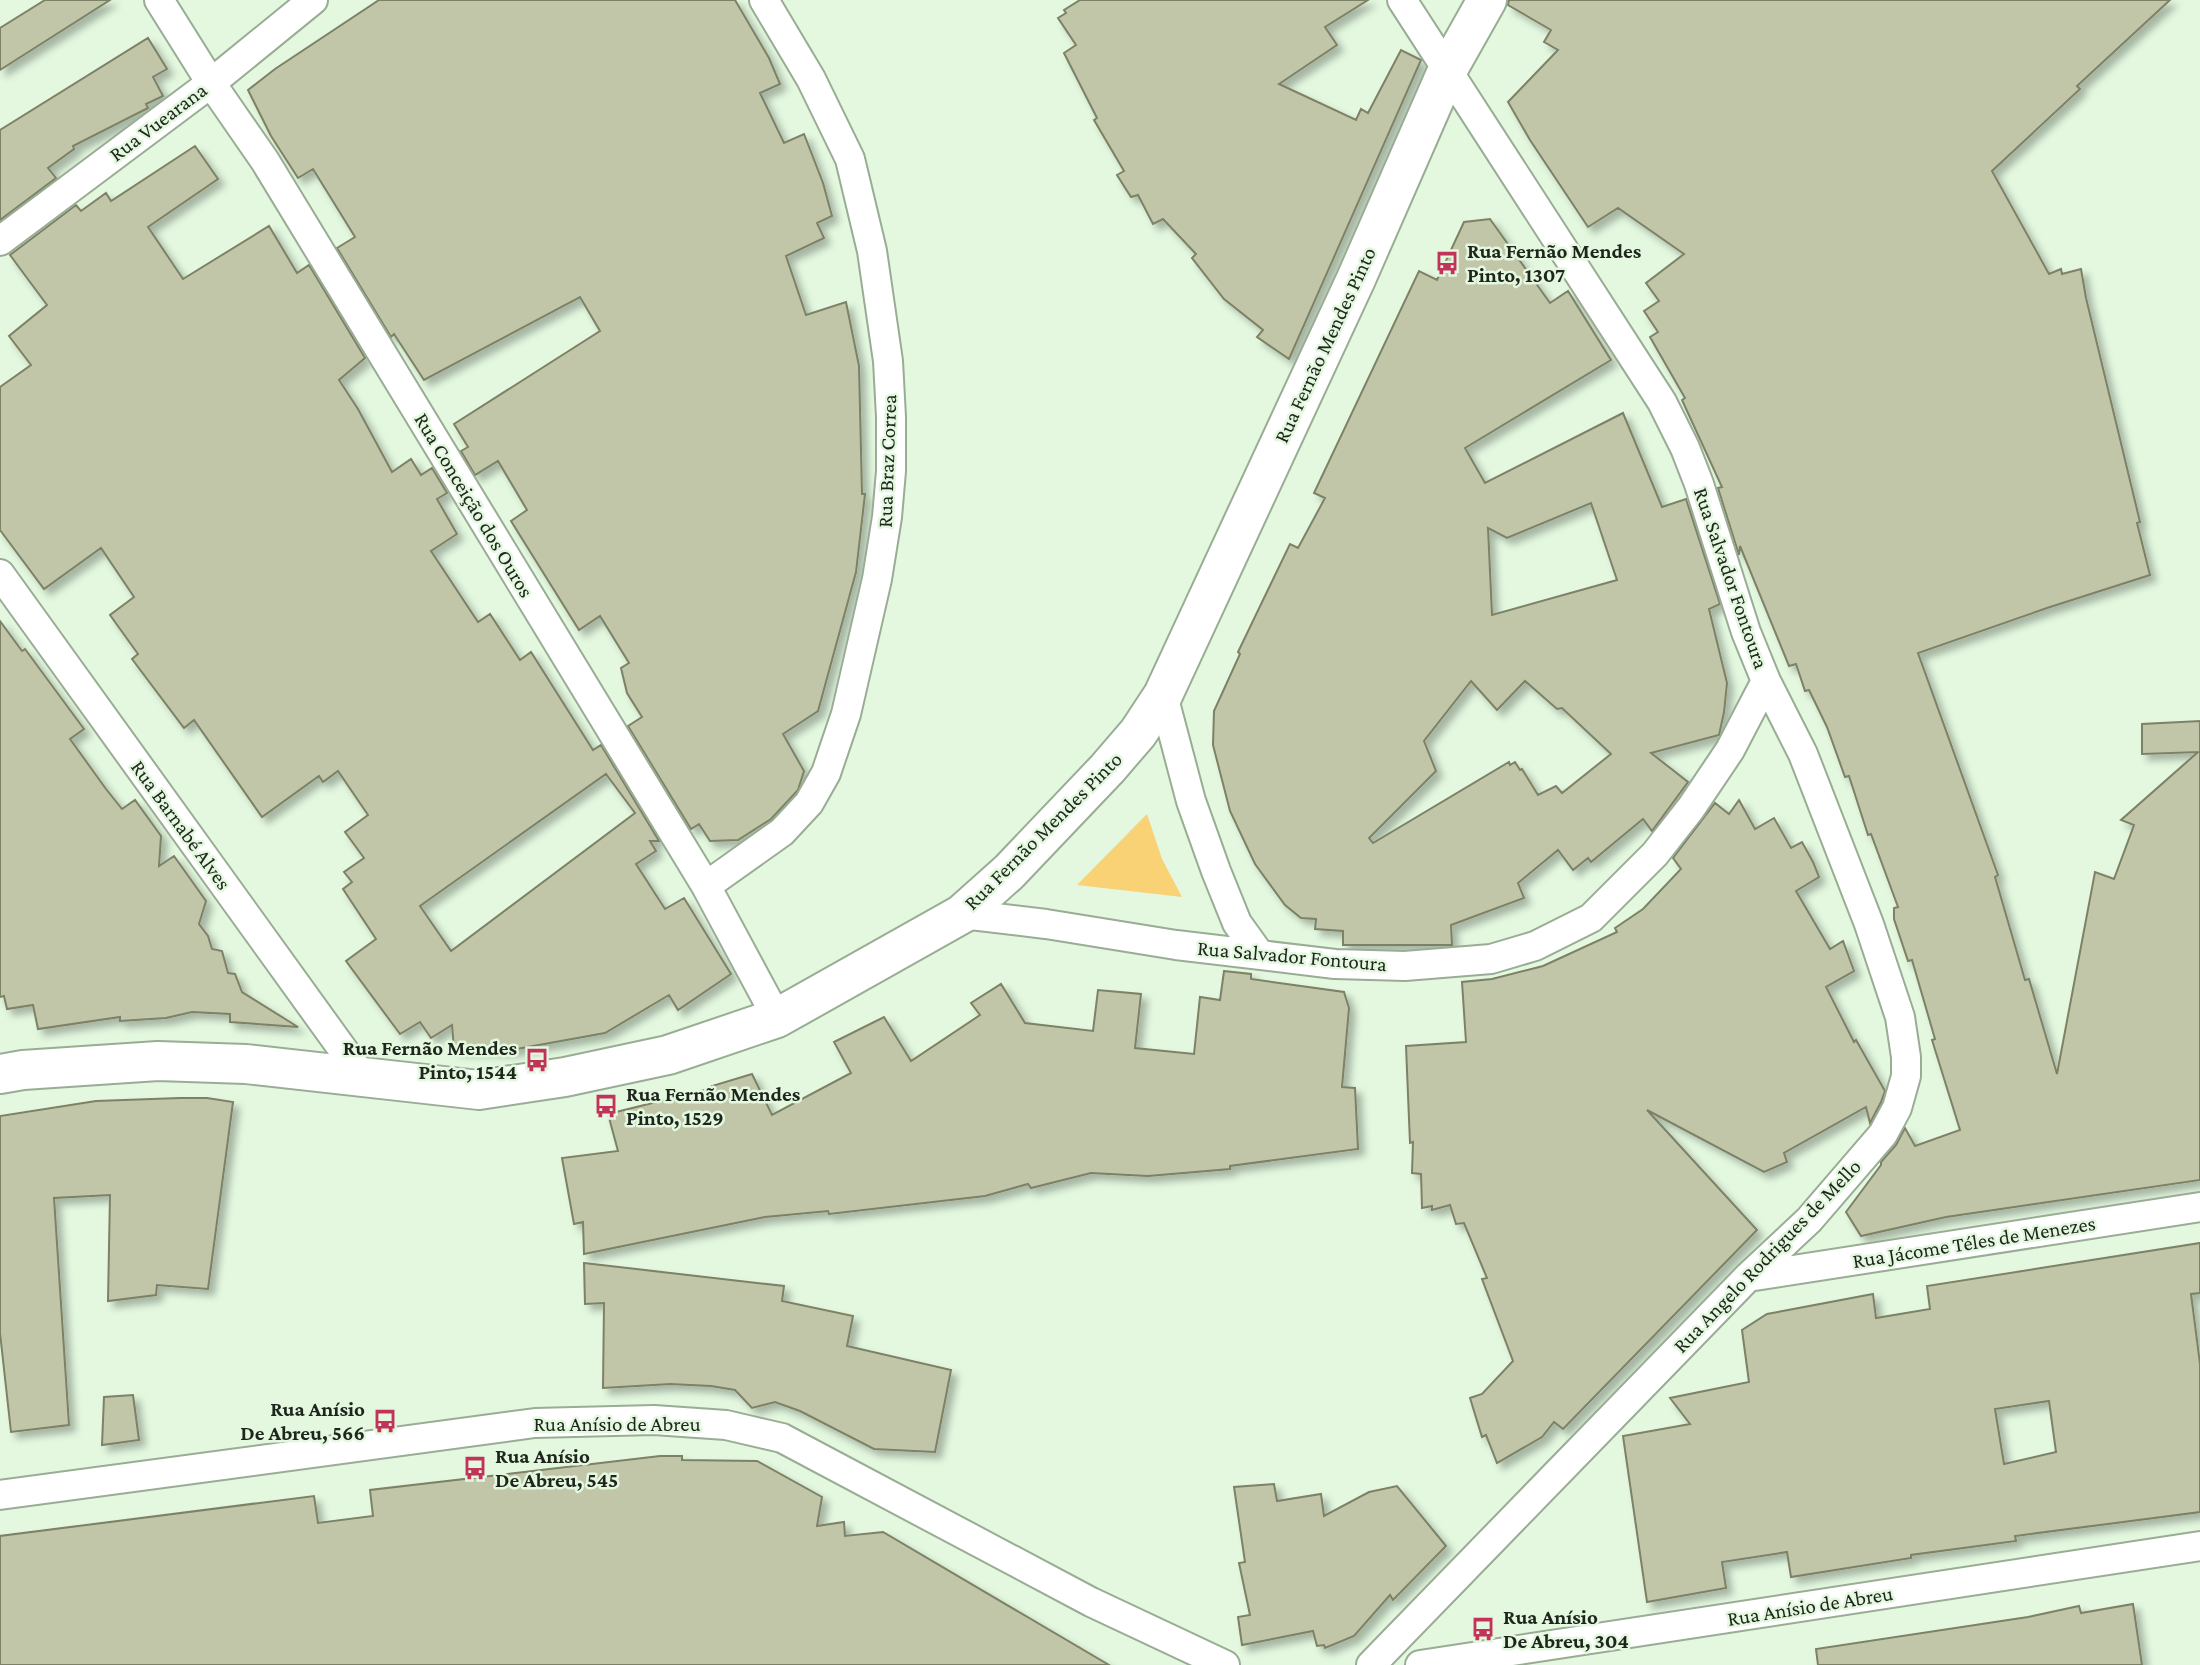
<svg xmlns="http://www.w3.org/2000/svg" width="2200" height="1665" font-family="'Crimson Pro',serif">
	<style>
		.green { fill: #f8d275 }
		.building { fill: #c2c6a9; stroke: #7d8165; stroke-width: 2; fill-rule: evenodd; filter: url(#shadow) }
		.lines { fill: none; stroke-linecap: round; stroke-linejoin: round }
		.street-casing { stroke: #99ac94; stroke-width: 32 }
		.secondary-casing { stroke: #99ac94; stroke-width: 42 }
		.street { stroke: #fff; stroke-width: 28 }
		.secondary { stroke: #fff; stroke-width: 38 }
		.labels { text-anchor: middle; stroke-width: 5; stroke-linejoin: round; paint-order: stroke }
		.street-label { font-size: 21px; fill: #1e251c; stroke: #e3f8df }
		.poi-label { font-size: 21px; font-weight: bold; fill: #1e251c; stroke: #e3f8df; text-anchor: start }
	</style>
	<defs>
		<filter id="shadow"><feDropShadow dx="6" dy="6" stdDeviation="3.5" flood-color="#0004"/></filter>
	</defs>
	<rect width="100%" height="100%" fill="#e3f8df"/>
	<path class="green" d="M 1147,814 L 1162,859 L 1182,897 L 1077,885 Z"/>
	<path class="building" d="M 45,0 L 110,0 L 0,70 L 0,28 Z
		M 379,0 L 735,0 L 769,58 L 780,84 L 760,93 L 784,143 L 804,134 L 823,183 L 832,216 L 817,223 L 824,238 L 786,256 L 806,315 L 846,302 L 859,366 L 862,494 L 865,494 L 856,572 L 818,711 L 783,734 L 804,771 L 798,790 L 771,819 L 738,840 L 710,841 L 699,824 L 691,829 L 628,726 L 642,717 L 627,693 L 621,668 L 629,663 L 600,616 L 579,630 L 511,521 L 527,510 L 498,461 L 475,475 L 461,451 L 468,447 L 454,424 L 600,331 L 580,297 L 424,380 L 394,334 L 391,337 L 337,248 L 355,237 L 313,169 L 298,178 L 271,136 L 248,90 L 275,69 Z
		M 1080,0 L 1368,0 L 1325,27 L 1337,45 L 1279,84 L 1356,120 L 1361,109 L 1368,113 L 1401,50 L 1421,60 L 1289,359 L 1257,337 L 1263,330 L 1224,299 L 1192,258 L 1196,254 L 1163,219 L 1153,224 L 1138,195 L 1131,197 L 1117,175 L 1124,171 L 1094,120 L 1097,118 L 1064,53 L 1076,45 L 1058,18 L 1066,13 L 1064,10 Z
		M 1509,0 L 2170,0 L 2077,86 L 2080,89 L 1992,171 L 2049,274 L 2061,269 L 2062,274 L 2081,269 L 2086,298 L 2140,522 L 2137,523 L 2150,575 L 2047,608 L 1918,653 L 1998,875 L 1995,877 L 2025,980 L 2029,979 L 2057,1074 L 2095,872 L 2114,879 L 2134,825 L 2121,820 L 2198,752 L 2142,754 L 2142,724 L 2200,721 L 2200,1180 L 1946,1217 L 1861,1236 L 1846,1212 L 1881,1165 L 1881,1162 L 1896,1145 L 1905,1128 L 1915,1146 L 1960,1130 L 1932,1040 L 1935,1039 L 1912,960 L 1908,961 L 1894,919 L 1894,908 L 1898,907 L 1871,834 L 1868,835 L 1849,776 L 1845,777 L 1827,727 L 1809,690 L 1805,691 L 1796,664 L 1789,666 L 1740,546 L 1739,555 L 1718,488 L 1722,487 L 1682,400 L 1685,398 L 1650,337 L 1658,332 L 1644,311 L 1659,301 L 1646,283 L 1684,254 L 1618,208 L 1588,227 L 1530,140 L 1508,102 L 1558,50 L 1544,42 L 1551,30 L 1508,5 Z
		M 148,38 L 167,69 L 153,77 L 163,96 L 146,104 L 148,108 L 73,146 L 74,149 L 48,168 L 56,178 L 0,220 L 0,130 Z
		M 195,146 L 218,179 L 148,227 L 183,279 L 269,226 L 297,273 L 309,265 L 365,358 L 339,380 L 358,409 L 392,472 L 411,459 L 421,475 L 432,468 L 447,493 L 437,499 L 457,534 L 431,551 L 478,622 L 490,614 L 520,660 L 531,652 L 593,750 L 601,745 L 659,841 L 650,841 L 656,851 L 636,864 L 665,909 L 684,898 L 731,974 L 678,1010 L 669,995 L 605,1033 L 511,1050 L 454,1049 L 452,1025 L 431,1038 L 420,1022 L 400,1034 L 346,961 L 376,939 L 343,889 L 352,882 L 344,872 L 364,858 L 345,832 L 368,815 L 338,771 L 323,782 L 319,776 L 262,817 L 194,720 L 184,728 L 132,659 L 138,654 L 110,615 L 134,597 L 101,548 L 44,589 L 0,530 L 0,387 L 31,365 L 9,336 L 47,305 L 10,255 L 76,205 L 81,211 L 106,193 L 111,201 ZM 606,774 L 635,813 L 451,951 L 420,906 Z
		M 1490,219 L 1550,303 L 1568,291 L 1611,360 L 1465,448 L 1485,483 L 1623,413 L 1662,507 L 1686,499 L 1720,604 L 1709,609 L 1727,683 L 1724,712 L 1719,735 L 1651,753 L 1688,782 L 1652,831 L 1643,819 L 1591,862 L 1588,858 L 1573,870 L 1558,850 L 1518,883 L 1524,898 L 1451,925 L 1452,945 L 1343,945 L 1343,931 L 1315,929 L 1316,919 L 1301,918 L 1285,905 L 1255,864 L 1230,811 L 1213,745 L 1214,711 L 1240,654 L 1238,652 L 1290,544 L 1298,548 L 1325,498 L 1314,493 L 1419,271 L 1437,280 L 1464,222 ZM 1591,503 L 1617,580 L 1492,615 L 1488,528 L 1507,538 ZM 1471,681 L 1497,710 L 1525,681 L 1557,709 L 1562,708 L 1611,754 L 1562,793 L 1556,786 L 1538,795 L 1522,769 L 1520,770 L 1515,762 L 1510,765 L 1509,762 L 1373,843 L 1369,838 L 1436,771 L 1424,741 Z
		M 0,621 L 22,651 L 25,649 L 84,729 L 70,739 L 106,789 L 122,809 L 135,800 L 161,836 L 159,866 L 174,856 L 206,901 L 199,924 L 208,936 L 212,949 L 222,951 L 228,973 L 235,974 L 242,992 L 298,1027 L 230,1022 L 230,1014 L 192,1012 L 166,1018 L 120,1021 L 120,1017 L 38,1029 L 33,1005 L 7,1009 L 4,996 L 0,997 Z
		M 1739,800 L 1755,829 L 1774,818 L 1791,848 L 1802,842 L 1813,862 L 1819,877 L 1796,891 L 1830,949 L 1843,941 L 1854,971 L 1826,987 L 1854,1042 L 1856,1040 L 1885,1091 L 1881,1102 L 1870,1123 L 1866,1107 L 1784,1153 L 1787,1162 L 1764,1172 L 1647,1110 L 1757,1230 L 1563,1429 L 1554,1422 L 1542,1437 L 1497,1463 L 1486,1435 L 1482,1437 L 1470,1398 L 1482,1394 L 1513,1361 L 1482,1279 L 1487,1278 L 1464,1223 L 1456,1224 L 1450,1205 L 1432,1210 L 1432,1206 L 1422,1208 L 1421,1174 L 1412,1173 L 1413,1142 L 1410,1143 L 1406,1046 L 1466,1042 L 1462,982 L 1492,979 L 1543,966 L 1617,932 L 1615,928 L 1643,909 L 1681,869 L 1673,858 L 1715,803 L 1729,814 Z
		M 1224,971 L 1251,974 L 1251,979 L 1344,992 L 1349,1008 L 1342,1087 L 1355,1088 L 1358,1149 L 1230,1166 L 1230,1169 L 1148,1176 L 1091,1173 L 1031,1188 L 1028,1184 L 985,1196 L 829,1214 L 828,1211 L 765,1217 L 584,1254 L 583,1222 L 574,1224 L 562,1158 L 618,1151 L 608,1114 L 713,1088 L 712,1086 L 752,1074 L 772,1115 L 851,1073 L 834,1042 L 884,1017 L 911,1061 L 980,1015 L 971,1003 L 1001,984 L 1025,1023 L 1093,1031 L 1098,990 L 1141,994 L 1135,1048 L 1194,1054 L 1200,997 L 1220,1000 Z
		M 180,1098 L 207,1098 L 233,1102 L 208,1289 L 157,1285 L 156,1295 L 108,1301 L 110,1195 L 54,1198 L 69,1425 L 11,1432 L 0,1333 L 0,1116 L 96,1101 Z
		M 2200,1243 L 2200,1293 L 2191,1294 L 2200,1364 L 2200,1512 L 2015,1536 L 2016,1541 L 1911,1555 L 1911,1558 L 1791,1577 L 1787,1552 L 1722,1562 L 1726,1588 L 1647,1602 L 1623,1436 L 1690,1424 L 1670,1398 L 1749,1382 L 1742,1330 L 1767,1314 L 1873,1294 L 1876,1318 L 1930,1309 L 1927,1286 ZM 2049,1401 L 2056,1452 L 2004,1464 L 1995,1409 Z
		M 584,1263 L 784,1286 L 782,1301 L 853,1316 L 847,1346 L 951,1370 L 935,1452 L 874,1449 L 800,1411 L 775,1402 L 752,1408 L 735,1390 L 711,1386 L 670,1384 L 603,1388 L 604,1303 L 585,1304 Z
		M 133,1395 L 139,1440 L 102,1445 L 104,1397 Z
		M 660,1456 L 682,1456 L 682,1460 L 757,1461 L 822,1497 L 817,1526 L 844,1522 L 845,1536 L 883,1532 L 1109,1665 L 0,1665 L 0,1536 L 314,1496 L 318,1523 L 373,1516 L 370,1490 Z
		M 1274,1484 L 1277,1501 L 1321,1494 L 1324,1516 L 1369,1492 L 1397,1486 L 1446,1546 L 1393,1600 L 1390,1595 L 1354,1636 L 1325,1648 L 1324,1645 L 1317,1646 L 1313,1631 L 1242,1645 L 1238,1617 L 1250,1615 L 1239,1563 L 1245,1562 L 1234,1487 Z
		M 2133,1604 L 2142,1665 L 1818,1665 L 1816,1649 L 2028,1617 L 2079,1606 L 2081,1613 Z"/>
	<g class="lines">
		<g class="street-casing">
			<path id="street" d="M 159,0 L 211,83 L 265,161 L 706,886 L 777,1018
				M 0,241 L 211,83 L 313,0
				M 0,574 L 362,1076
				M 1163,695 L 1191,801 L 1216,871 L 1237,923 L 1260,955
				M 706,886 L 782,832 L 809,803 L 826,773 L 846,714 L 877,579 L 887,517 L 891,471 L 891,417 L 888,361 L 872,251 L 850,159 L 811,79 L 764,0
				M 962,914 L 1046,924 L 1176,945 L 1335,964 L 1405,966 L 1491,959 L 1535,946 L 1591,918 L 1655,854 L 1691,808 L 1730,750 L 1766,681
				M 1748,1277 L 2200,1207
				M 0,1495 L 535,1423 L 654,1420 L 726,1425 L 782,1438 L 1091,1602 L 1225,1665
				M 1371,1665 L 1748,1277 L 1809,1220 L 1883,1134 L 1897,1108 L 1906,1076 L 1906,1057 L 1900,1017 L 1869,924 L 1803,754 L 1766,681 L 1746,632 L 1699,484 L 1685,448 L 1662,402 L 1402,0
				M 1420,1665 L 2200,1546"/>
		</g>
		<g class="secondary-casing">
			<path id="secondary" d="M 0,1074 L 23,1070 L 158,1061 L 246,1064 L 479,1090 L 565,1077 L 668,1055 L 777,1018 L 962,914 L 1009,872 L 1107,769 L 1138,733 L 1163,695 L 1356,279 L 1447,71 L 1487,0"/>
		</g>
		<use href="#street" class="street"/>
		<use href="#secondary" class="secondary"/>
	</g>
	<defs>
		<g id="bus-bare" transform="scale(1.89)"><path d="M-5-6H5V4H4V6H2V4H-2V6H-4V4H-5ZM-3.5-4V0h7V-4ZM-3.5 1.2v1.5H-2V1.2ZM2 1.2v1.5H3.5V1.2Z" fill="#c2335a" stroke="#e3f8df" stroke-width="2.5" paint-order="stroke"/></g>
	</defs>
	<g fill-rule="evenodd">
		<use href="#bus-bare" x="1447" y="263"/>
		<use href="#bus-bare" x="537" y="1060"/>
		<use href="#bus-bare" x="606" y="1106"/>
		<use href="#bus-bare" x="385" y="1421"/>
		<use href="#bus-bare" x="475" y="1468"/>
		<use href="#bus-bare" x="1483" y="1629"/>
	</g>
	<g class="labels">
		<g class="street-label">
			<text transform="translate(158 122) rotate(-37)" y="7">Rua Vuearana</text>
			<text transform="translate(1325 345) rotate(-65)" y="7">Rua Fernão Mendes Pinto</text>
			<text transform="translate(887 461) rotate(-88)" y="7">Rua Braz Correa</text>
			<text transform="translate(474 505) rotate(59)" y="7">Rua Conceição dos Ouros</text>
			<text transform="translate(1731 578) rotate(71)" y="7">Rua Salvador Fontoura</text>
			<text transform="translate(181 825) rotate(54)" y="7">Rua Barnabé Alves</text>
			<text transform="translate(1043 831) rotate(-45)" y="7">Rua Fernão Mendes Pinto</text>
			<text transform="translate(1292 956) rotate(5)" y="7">Rua Salvador Fontoura</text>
			<text transform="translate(1974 1242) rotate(-9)" y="7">Rua Jácome Téles de Menezes</text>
			<text transform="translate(1767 1256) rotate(-46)" y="7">Rua Angelo Rodrigues de Mello</text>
			<text x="617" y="1431">Rua Anísio de Abreu</text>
			<text transform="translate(1810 1606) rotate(-9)" y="7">Rua Anísio de Abreu</text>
		</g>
		<g class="poi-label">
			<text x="1467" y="258">Rua Fernão Mendes<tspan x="1467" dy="24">Pinto, 1307</tspan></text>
			<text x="517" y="1055" text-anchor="end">Rua Fernão Mendes<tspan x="517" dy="24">Pinto, 1544</tspan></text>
			<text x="626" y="1101">Rua Fernão Mendes<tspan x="626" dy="24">Pinto, 1529</tspan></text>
			<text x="365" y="1416" text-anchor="end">Rua Anísio<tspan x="365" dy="24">De Abreu, 566</tspan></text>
			<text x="495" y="1463">Rua Anísio<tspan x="495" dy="24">De Abreu, 545</tspan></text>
			<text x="1503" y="1624">Rua Anísio<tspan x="1503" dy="24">De Abreu, 304</tspan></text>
		</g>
	</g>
</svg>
